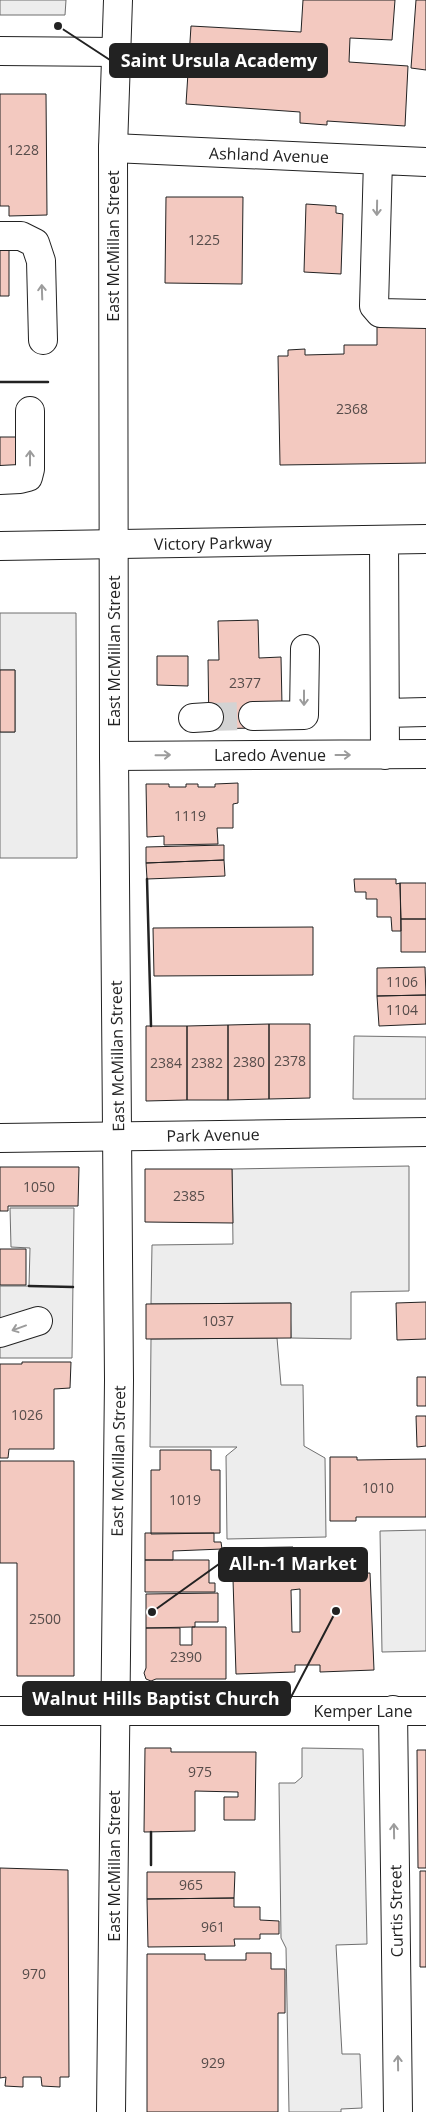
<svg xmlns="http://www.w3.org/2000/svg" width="426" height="2112" font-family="'Open Sans',sans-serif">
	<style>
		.parking { fill: #ededed; stroke: #6f6f6f }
		.building { fill: #f3c9c0; stroke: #222; fill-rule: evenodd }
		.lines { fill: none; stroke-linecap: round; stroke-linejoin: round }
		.minor-tunnel { stroke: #d3d3d3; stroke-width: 28; stroke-dasharray: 28 14; stroke-linecap: butt }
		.minor-casing { stroke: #222; stroke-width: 30 }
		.major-casing { stroke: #222; stroke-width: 30 }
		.minor { stroke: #fff; stroke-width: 28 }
		.major { stroke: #fff; stroke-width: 28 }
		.wall { stroke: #222; stroke-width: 2.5 }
		.oneway { stroke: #9c9c9c }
		.labels { text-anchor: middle; stroke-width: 4; stroke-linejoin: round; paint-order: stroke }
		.number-label { font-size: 14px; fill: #564c4a }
		.street-label { font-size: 16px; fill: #222; stroke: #fff }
		.leader { fill: none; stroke: #222; stroke-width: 2 }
		.callout-dot { fill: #222; stroke: #fff; stroke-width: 2 }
		.callout { fill: #222; stroke: #222; stroke-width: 2 }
		.callout-label { font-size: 18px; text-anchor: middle; font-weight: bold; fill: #fff }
	</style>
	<rect width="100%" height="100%" fill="#fff"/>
	<path class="parking" d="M 0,0 L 66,0 L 65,15 L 0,15 Z
		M 0,613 L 76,613 L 77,858 L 0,858 L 0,732 L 15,732 L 15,670 L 0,670 Z
		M 354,1036 L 426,1037 L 426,1099 L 353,1099 Z
		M 409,1166 L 409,1291 L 351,1292 L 351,1339 L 291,1338 L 290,1303 L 151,1304 L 152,1245 L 233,1244 L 232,1169 Z
		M 10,1208 L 74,1208 L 72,1358 L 0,1358 L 0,1286 L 29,1286 L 30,1248 L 11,1247 Z
		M 277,1338 L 281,1385 L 303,1385 L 304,1446 L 325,1458 L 326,1537 L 227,1539 L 226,1456 L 237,1447 L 150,1447 L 151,1339 Z
		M 426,1530 L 426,1651 L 382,1652 L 380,1531 Z
		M 302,1748 L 363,1749 L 367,1944 L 336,1945 L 342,2054 L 360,2054 L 362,2108 L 341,2109 L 341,2112 L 289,2112 L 286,1948 L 281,1938 L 279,1783 L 295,1783 L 302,1777 Z"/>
	<path class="building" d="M 303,0 L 395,0 L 392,40 L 350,38 L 349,62 L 408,66 L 405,126 L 327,121 L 327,125 L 300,123 L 300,112 L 186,104 L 191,26 L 301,32 Z
		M 416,0 L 426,0 L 426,70 L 411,68 Z
		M 0,94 L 46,94 L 47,215 L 9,216 L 9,206 L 0,206 Z
		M 166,197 L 243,197 L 242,284 L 165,283 Z
		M 306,204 L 336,206 L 336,213 L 343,214 L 341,274 L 304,272 Z
		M 0,244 L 9,244 L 9,296 L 0,296 Z
		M 426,326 L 426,463 L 280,465 L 278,356 L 288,356 L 288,350 L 305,349 L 305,355 L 344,354 L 344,345 L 377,345 L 377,327 Z
		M 0,437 L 19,437 L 18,471 L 0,471 Z
		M 258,620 L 259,658 L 281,657 L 282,705 L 253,728 L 209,729 L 208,660 L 219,660 L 218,621 Z
		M 157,656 L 188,656 L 188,686 L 157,685 Z
		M 0,670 L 15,670 L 15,732 L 0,732 Z
		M 238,783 L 238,803 L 233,804 L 233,828 L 217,828 L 218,844 L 164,845 L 164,836 L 147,837 L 146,784 L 169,784 L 169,787 L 186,787 L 186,784 L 198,784 L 198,787 L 215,787 L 215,784 Z
		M 224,845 L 224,860 L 146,863 L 146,847 Z
		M 224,860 L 225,876 L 147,879 L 146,863 Z
		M 354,879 L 396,879 L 396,884 L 400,883 L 401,931 L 392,931 L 391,917 L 377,917 L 377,899 L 366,899 L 366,892 L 355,892 Z
		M 400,883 L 426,883 L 426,919 L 401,919 Z
		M 401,919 L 426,919 L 426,952 L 401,952 Z
		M 313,927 L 313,975 L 154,976 L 153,928 Z
		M 425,967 L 426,995 L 377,996 L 377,968 Z
		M 426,995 L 426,1024 L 379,1026 L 377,996 Z
		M 269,1024 L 310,1024 L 310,1098 L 269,1099 Z
		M 269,1024 L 269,1099 L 228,1100 L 228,1025 Z
		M 228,1025 L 228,1100 L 187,1100 L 187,1026 Z
		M 146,1026 L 187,1026 L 187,1100 L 146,1101 Z
		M 0,1167 L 79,1167 L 78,1206 L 8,1206 L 8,1211 L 0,1211 Z
		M 145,1169 L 232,1169 L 233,1223 L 145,1222 Z
		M 0,1249 L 26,1249 L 26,1285 L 0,1285 Z
		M 426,1302 L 426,1339 L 397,1340 L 396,1303 Z
		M 291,1303 L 291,1338 L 146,1339 L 146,1304 Z
		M 22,1362 L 71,1362 L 70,1388 L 54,1389 L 54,1449 L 9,1449 L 8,1458 L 0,1458 L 0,1364 L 22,1364 Z
		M 417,1377 L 426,1377 L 426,1406 L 417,1406 Z
		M 416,1416 L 426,1416 L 426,1446 L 417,1447 Z
		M 160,1450 L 211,1450 L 211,1470 L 220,1470 L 220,1533 L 151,1534 L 151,1470 L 160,1470 Z
		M 330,1457 L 357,1457 L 357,1460 L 426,1459 L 426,1517 L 356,1517 L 356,1521 L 330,1521 Z
		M 0,1461 L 74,1461 L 74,1676 L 17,1676 L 17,1563 L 0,1563 Z
		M 145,1533 L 214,1533 L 214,1542 L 221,1542 L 222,1549 L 173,1551 L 173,1560 L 145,1560 Z
		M 293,1547 L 293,1555 L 328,1554 L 329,1575 L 370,1573 L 374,1670 L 320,1672 L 320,1665 L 295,1665 L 295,1672 L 236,1674 L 232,1548 ZM 300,1589 L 300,1632 L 292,1632 L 291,1590 Z
		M 145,1560 L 209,1560 L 209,1583 L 215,1583 L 215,1592 L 145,1592 Z
		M 218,1593 L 218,1622 L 195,1622 L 195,1627 L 192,1627 L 146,1628 L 146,1594 Z
		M 192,1627 L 226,1627 L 226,1679 L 156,1679 L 151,1681 L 146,1679 L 144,1673 L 146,1668 L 146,1628 L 180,1628 L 180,1645 L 192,1645 Z
		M 145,1748 L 171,1748 L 171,1752 L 256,1752 L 255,1820 L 224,1820 L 224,1797 L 238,1797 L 238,1792 L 195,1791 L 195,1831 L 144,1832 Z
		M 417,1750 L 426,1750 L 426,1868 L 418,1868 Z
		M 0,1868 L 68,1870 L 69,2077 L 60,2077 L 60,2087 L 42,2086 L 41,2077 L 23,2077 L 23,2087 L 5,2086 L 6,2077 L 0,2078 Z
		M 420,1871 L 426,1871 L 426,1967 L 420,1967 Z
		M 147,1872 L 235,1872 L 234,1898 L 147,1899 Z
		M 234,1898 L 234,1907 L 260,1907 L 260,1920 L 279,1921 L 279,1934 L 260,1934 L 260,1939 L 234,1939 L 235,1946 L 148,1947 L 147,1899 Z
		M 246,1953 L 271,1953 L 271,1969 L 285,1969 L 285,2013 L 278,2013 L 278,2112 L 147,2112 L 147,1954 L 205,1954 L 205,1960 L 246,1960 Z"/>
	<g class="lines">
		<path class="minor-tunnel" d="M 209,717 L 253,716"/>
		<g class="minor-casing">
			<path id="minor" d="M 0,51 L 115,52
				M 113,148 L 426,162
				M 378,160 L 374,306 L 380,313 L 426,314
				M 0,236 L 21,236 L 35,243 L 41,261 L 43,340
				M 0,480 L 20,479 L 28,477 L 30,469 L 30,411
				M 384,540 L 385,755
				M 0,546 L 426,539
				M 385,713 L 426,712
				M 253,716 L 304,715 L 305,649
				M 193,718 L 209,717
				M 114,756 L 426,754
				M 0,1138 L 426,1132
				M 0,1333 L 38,1321
				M 393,1710 L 398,2112
				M 0,1711 L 426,1711"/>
		</g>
		<g class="major-casing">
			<path id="major" d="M 111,2112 L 119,1380 L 114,756 L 113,148 L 118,0"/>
		</g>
		<use href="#minor" class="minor"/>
		<use href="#major" class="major"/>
		<path class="wall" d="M 0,382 L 48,382
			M 147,879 L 151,1026
			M 29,1286 L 73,1287
			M 151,1832 L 151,1865"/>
	</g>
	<defs><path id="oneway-shaft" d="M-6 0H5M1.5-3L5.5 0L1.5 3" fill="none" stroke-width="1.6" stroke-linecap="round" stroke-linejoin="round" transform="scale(1.25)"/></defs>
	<g class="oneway">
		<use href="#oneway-shaft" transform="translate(377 208) rotate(91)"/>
		<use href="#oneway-shaft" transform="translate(42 292) rotate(-92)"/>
		<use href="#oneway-shaft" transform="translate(30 458) rotate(-90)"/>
		<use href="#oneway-shaft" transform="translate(304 698) rotate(90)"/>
		<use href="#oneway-shaft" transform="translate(163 755) rotate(-1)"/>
		<use href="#oneway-shaft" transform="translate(343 755)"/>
		<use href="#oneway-shaft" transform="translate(19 1328) rotate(160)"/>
		<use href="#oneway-shaft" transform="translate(394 1831) rotate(-91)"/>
		<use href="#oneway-shaft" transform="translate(398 2063) rotate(-91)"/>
	</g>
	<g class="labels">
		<g class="number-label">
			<text x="23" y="155">1228</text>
			<text x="204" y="245">1225</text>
			<text x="352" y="414">2368</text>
			<text x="245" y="688">2377</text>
			<text x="190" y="821">1119</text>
			<text x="402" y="987">1106</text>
			<text x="402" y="1015">1104</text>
			<text x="290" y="1066">2378</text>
			<text x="249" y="1067">2380</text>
			<text x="166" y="1068">2384</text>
			<text x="207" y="1068">2382</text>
			<text x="39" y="1192">1050</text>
			<text x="189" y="1201">2385</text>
			<text x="218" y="1326">1037</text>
			<text x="27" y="1420">1026</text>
			<text x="378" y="1493">1010</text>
			<text x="185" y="1505">1019</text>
			<text x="45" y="1624">2500</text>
			<text x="186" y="1662">2390</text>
			<text x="200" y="1777">975</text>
			<text x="191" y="1890">965</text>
			<text x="213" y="1932">961</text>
			<text x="34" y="1979">970</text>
			<text x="213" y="2068">929</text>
		</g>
		<g class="street-label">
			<text transform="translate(269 155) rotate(2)" y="6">Ashland Avenue</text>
			<text transform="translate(113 246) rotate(-90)" y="6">East McMillan Street</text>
			<text transform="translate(213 543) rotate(-1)" y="6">Victory Parkway</text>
			<text transform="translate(114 651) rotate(-90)" y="6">East McMillan Street</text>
			<text x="270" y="761">Laredo Avenue</text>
			<text transform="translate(117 1056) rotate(-91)" y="6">East McMillan Street</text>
			<text transform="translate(213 1135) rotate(-1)" y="6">Park Avenue</text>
			<text transform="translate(118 1461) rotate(-89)" y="6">East McMillan Street</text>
			<text x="363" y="1717">Kemper Lane</text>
			<text transform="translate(114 1866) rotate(-90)" y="6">East McMillan Street</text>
			<text transform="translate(396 1911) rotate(-91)" y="6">Curtis Street</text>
		</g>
	</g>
	<path class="leader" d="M58 26L110 60M152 1612L219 1564M336 1611L290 1699"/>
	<g class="callout-dot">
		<circle cx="58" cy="26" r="5"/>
		<circle cx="152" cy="1612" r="5"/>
		<circle cx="336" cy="1611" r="5"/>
	</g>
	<g class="callout">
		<rect x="110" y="44" width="217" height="33" rx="5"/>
		<rect x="219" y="1548" width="148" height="33" rx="5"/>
		<rect x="23" y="1682" width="267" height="33" rx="5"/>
	</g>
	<g class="callout-label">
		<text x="219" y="67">Saint Ursula Academy</text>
		<text x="293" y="1570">All-n-1 Market</text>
		<text x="156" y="1705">Walnut Hills Baptist Church</text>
	</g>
</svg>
